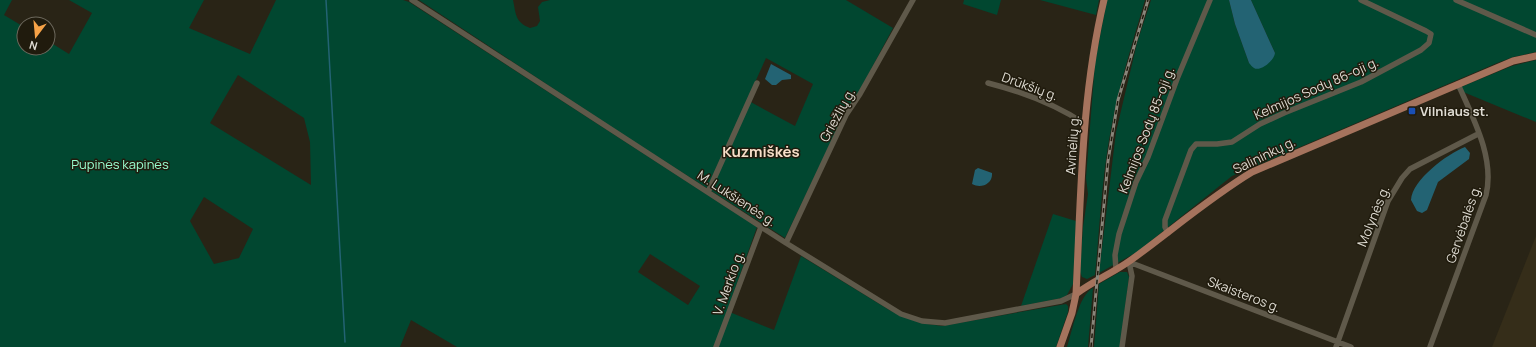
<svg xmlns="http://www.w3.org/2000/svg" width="1536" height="347" font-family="Manrope,sans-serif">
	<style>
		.built { fill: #352d19 }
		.green { fill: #014730; fill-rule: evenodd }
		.water { fill: #236373 }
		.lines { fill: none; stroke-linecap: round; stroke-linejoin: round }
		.stream { stroke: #236373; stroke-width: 1.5 }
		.minor { stroke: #5f594a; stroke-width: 5.5 }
		.major { stroke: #a5735d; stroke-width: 7 }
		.rail-casing { stroke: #8a867b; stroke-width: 3 }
		.rail { stroke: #201b0d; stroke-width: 1.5; stroke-dasharray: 4.5; stroke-linecap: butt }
		.transit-dot { fill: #1a4fb4; stroke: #201b0d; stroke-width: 1.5 }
		.labels { text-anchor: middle; stroke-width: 3; stroke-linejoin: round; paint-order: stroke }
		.street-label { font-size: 13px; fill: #dfdcd3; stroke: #201b0d }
		.poi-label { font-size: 13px; font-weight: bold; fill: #dfdcd3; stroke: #201b0d; text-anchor: start }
		.park-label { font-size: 13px; fill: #97fdce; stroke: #201b0d }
		.quarter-label { font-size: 15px; font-weight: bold; fill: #f7dfc9; stroke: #201b0d }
	</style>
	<rect width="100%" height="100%" fill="#292416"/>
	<path class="built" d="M 1536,236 L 1536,347 L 1492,347 Z"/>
	<path class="green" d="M 0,0 L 12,0 L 4,15 L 24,27 L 24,48 L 48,48 L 48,41 L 69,54 L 92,13 L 69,0 L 204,0 L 189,28 L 250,54 L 276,0 L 403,0 L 409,2 L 757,227 L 727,311 L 774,330 L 801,256 L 891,311 L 920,323 L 942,326 L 1066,304 L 1068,306 L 1068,312 L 1056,347 L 457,347 L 411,320 L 400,347 L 0,347 ZM 238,75 L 304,118 L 310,142 L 311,185 L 210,123 ZM 204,197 L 253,229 L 239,258 L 214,264 L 190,221 ZM 650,254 L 700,286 L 688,305 L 638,272 Z
		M 419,0 L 513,0 C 516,14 515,22 530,28 L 537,26 L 540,21 L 538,7 L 542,2 L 550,0 L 846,0 L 893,28 L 859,92 L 846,111 L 785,238 L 633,141 ZM 766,58 L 813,84 L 795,126 L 747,100 Z
		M 964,0 L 1001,0 L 997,15 L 963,4 Z
		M 1040,0 L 1099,0 L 1096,15 Z
		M 1107,0 L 1145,0 C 1133,41 1120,82 1112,124 C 1102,173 1100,225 1095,275 L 1087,279 L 1082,277 L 1080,272 L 1083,227 L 1088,194 L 1086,178 L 1095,63 Z
		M 1151,0 L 1229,0 L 1235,24 L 1249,63 L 1275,53 L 1251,0 L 1536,0 L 1536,52 L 1513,57 L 1497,63 L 1232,176 L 1137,252 L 1099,273 L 1116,132 L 1137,43 Z
		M 1536,60 L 1536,122 L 1456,89 L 1512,66 Z
		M 1053,214 L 1076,221 L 1073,284 L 1067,295 L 1062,298 L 1021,306 Z
		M 1120,272 L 1127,272 L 1129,277 L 1120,347 L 1094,347 L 1099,284 Z
		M 1093,288 L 1088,347 L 1067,347 C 1072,332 1079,294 1093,288 Z"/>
	<path class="water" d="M 1229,0 L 1251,0 L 1275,53 C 1274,61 1260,72 1254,68 C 1252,67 1251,65 1249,63 L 1235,24 Z
		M 771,64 L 791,75 L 791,79 L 782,80 L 776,85 L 772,85 L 765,79 Z
		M 1465,147 L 1470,153 L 1469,159 L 1438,182 L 1427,210 L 1422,213 L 1417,211 L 1411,200 C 1412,180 1447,154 1465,147 Z
		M 978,168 L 992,173 C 993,184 981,189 972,184 L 975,170 Z"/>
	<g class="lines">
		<path class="stream" d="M 326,0 L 345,342"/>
		<path class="minor" d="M 412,0 L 786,243 L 901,314 L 922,321 L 945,323 L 1061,301 L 1076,294
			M 1456,0 L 1536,35
			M 988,83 C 1023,92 1055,104 1085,124
			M 708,192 L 757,83
			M 1168,233 L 1165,227 L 1165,220 L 1191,150 L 1196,144 L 1217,144 L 1232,142 L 1260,124 L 1284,113 L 1361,82 L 1421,50 L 1429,43 L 1431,34 L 1426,31 L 1361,0
			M 786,243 L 846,115 L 860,94 L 913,0
			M 1129,262 L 1351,347
			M 1116,270 L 1115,255 L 1119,234 L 1136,182 L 1148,157 L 1177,79 L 1210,0
			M 716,347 L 761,227
			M 1122,347 L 1132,276 L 1129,262
			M 1336,347 L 1388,201 L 1402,178 L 1410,169 L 1478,134
			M 1430,347 L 1486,195 C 1495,158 1473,118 1458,84"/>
		<path class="major" d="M 1076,294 C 1093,281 1113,273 1131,260 C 1171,231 1209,198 1252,172 L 1513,61 L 1536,56
			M 1060,347 L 1072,313 L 1076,294 C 1081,196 1081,96 1104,0"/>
		<g class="rail-casing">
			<path id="rail" d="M 1091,347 L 1108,161 L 1118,100 L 1148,0"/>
		</g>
		<use href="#rail" class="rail"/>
	</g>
	<rect class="transit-dot" x="1408" y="107" width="8" height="8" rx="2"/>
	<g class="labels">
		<g class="street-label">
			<text transform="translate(1030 86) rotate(20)" y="5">Drūkšių g.</text>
			<text transform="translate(1316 88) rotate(-24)" y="5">Kelmijos Sodų 86-oji g.</text>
			<text transform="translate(837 115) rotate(-61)" y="5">Griežlių g.</text>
			<text transform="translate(1146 130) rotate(-69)" y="5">Kelmijos Sodų 85-oji g.</text>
			<text transform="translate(1072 145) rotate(-86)" y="5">Avinėlių g.</text>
			<text transform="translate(1264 155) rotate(-26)" y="5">Salininkų g.</text>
			<text transform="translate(737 198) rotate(33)" y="5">M. Lukšienės g.</text>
			<text transform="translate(1373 216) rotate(-68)" y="5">Molynės g.</text>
			<text transform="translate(1463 224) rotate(-71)" y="5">Gervėbalės g.</text>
			<text transform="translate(728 283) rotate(-70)" y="5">V. Merkio g.</text>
			<text transform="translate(1244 294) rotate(21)" y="5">Skaisteros g.</text>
		</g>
		<g class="poi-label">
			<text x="1420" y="116">Vilniaus st.</text>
		</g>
		<g class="park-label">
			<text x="120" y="169">Pupinės kapinės</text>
		</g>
		<g class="quarter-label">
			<text x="761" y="157">Kuzmiškės</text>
		</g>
	</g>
	<g transform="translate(36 36) rotate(196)"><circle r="19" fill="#201b0d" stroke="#6c685c"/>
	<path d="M0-3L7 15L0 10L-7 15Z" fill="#f6a247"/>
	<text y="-6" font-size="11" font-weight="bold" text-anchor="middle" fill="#dfdcd3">N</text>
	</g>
</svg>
